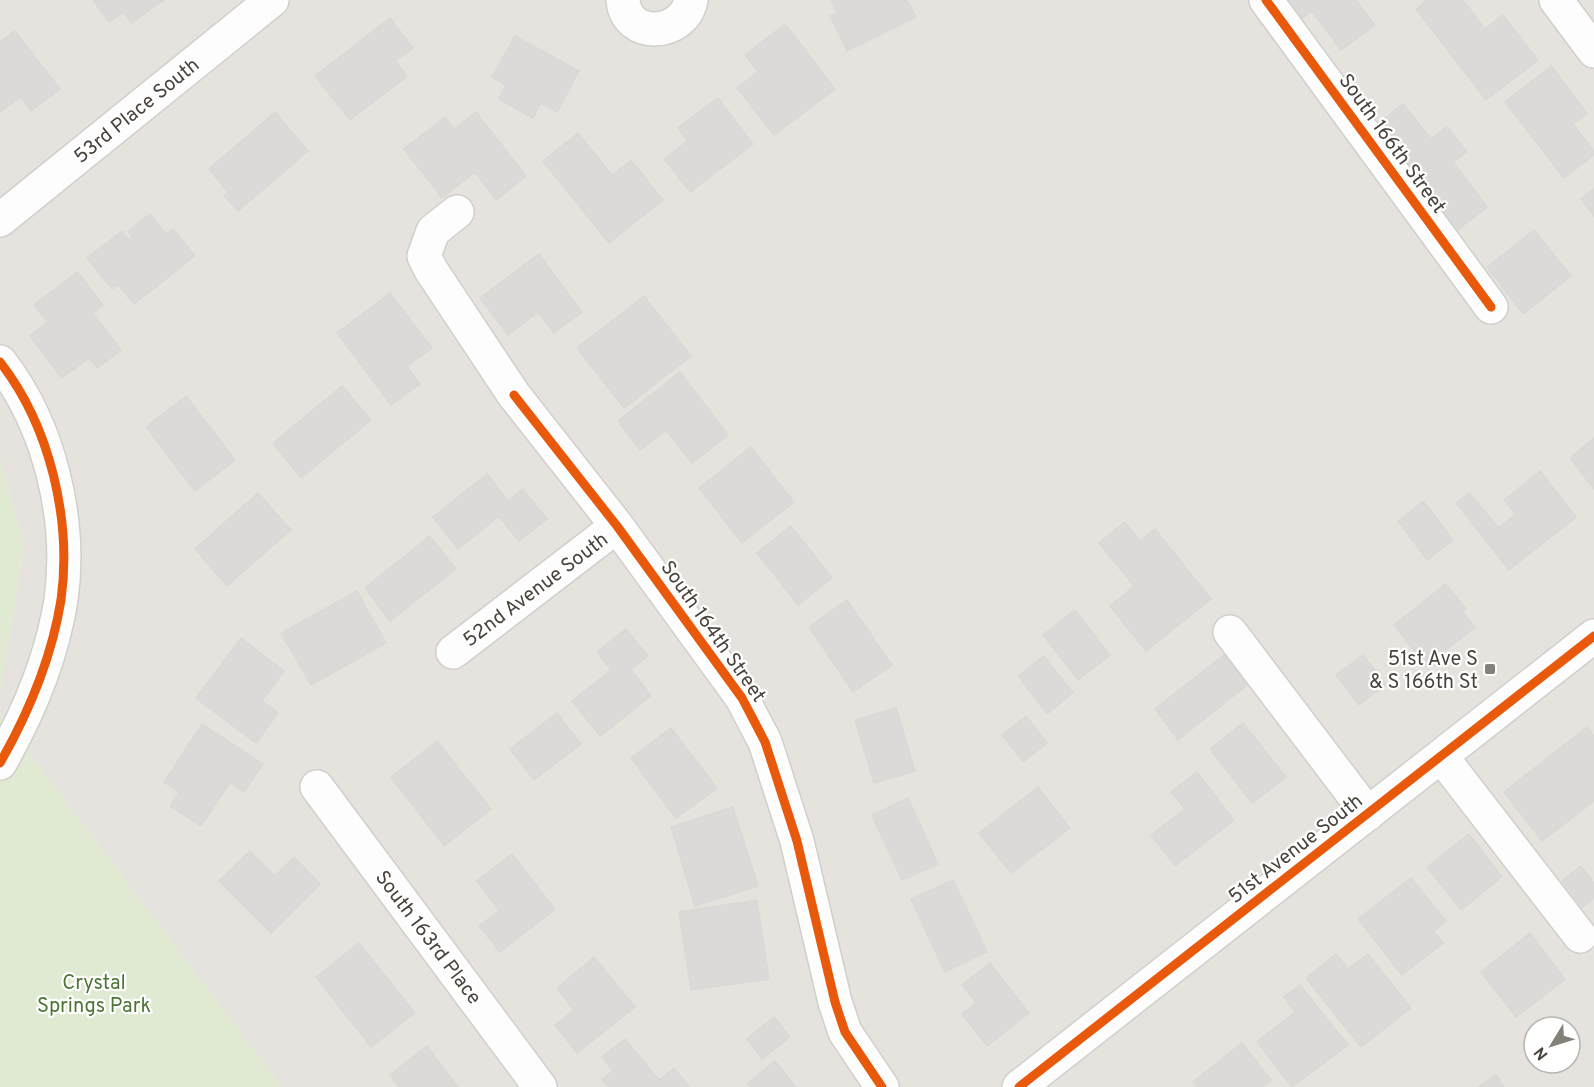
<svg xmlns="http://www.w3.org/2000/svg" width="1594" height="1087" font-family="Overpass,sans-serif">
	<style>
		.residential { fill: #e6e3de; fill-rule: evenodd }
		.green { fill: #e0e9d2 }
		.building { fill: #dcdad8; stroke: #dbd8d5; stroke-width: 1.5 }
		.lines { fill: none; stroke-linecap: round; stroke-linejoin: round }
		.minor-casing { stroke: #d1cfcc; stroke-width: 36 }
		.minor { stroke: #fdfdfd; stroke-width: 33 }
		.cycleway-casing { stroke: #fff; stroke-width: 13 }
		.cycleway { stroke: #e8590c; stroke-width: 9 }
		.poi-dot { fill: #84807a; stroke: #fff; stroke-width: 2 }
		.labels { text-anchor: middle; stroke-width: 4.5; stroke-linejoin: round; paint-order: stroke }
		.street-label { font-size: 20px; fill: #49433b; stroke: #fff }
		.poi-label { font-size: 20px; fill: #49433b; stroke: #fff; text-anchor: end }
		.park-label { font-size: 20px; fill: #4c7434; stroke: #fff }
	</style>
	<rect width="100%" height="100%" fill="#f3f1ef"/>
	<path class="residential" d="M 0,0 L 1594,0 L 1594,1087 L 282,1087 L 0,715 L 0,692 L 24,546 L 0,458 ZM 1534,1027 L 1570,1027 L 1570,1063 L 1534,1063 Z"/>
	<path class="green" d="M 0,458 L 24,546 L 0,692 Z
		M 0,715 L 282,1087 L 0,1087 Z"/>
	<path class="building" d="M 93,0 L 164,0 L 131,23 L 124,12 L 109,22 Z
		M 831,0 L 907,0 L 916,17 L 847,51 L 830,16 L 837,13 Z
		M 1287,0 L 1356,0 L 1375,25 L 1341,50 L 1312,11 L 1301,19 Z
		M 1427,0 L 1463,0 L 1485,29 L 1503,15 L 1538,60 L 1486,100 L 1416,9 Z
		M 390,18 L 413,48 L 395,61 L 407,76 L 350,120 L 315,76 Z
		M 785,24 L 835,89 L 774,135 L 737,88 L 758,72 L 745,55 Z
		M 15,31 L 60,89 L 31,111 L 21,97 L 0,112 L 0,42 Z
		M 515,36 L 579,71 L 557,112 L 541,103 L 533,118 L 499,99 L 506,85 L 492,77 Z
		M 1551,66 L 1587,113 L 1573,124 L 1594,151 L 1594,155 L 1564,178 L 1505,102 Z
		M 718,98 L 753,144 L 690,192 L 664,159 L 688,141 L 678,128 Z
		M 1403,104 L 1431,139 L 1447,126 L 1467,152 L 1453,162 L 1487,207 L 1451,235 L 1371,129 Z
		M 275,112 L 308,151 L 238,211 L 224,195 L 228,192 L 209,169 Z
		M 476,112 L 526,176 L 496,200 L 475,172 L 442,198 L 404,149 L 445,117 L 454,129 Z
		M 578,133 L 612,175 L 631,160 L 663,200 L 609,243 L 543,161 Z
		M 1594,189 L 1594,216 L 1581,199 Z
		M 150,214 L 166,234 L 173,229 L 195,256 L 134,304 L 118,285 L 112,289 L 87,258 L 122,231 L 128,239 L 132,236 L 128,231 Z
		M 1534,230 L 1571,276 L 1523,314 L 1487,267 Z
		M 539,254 L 582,312 L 554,333 L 538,312 L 508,335 L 480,298 Z
		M 78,272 L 103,305 L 93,313 L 121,350 L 97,368 L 89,358 L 62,378 L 30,336 L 47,322 L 34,305 Z
		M 390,293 L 432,348 L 407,366 L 420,384 L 391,405 L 337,333 Z
		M 644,296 L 691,356 L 624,408 L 577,348 Z
		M 680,372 L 728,435 L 692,463 L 666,430 L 640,450 L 618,421 Z
		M 342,386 L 371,420 L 301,478 L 273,443 Z
		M 186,396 L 235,460 L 195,491 L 146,427 Z
		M 1594,438 L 1594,489 L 1570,458 Z
		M 751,447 L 794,502 L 742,543 L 699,488 Z
		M 1540,471 L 1576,517 L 1509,570 L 1456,503 L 1470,493 L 1498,528 L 1516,514 L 1504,500 Z
		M 487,474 L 508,501 L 523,489 L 547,519 L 519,541 L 499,516 L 458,549 L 433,517 Z
		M 258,493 L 291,530 L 227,586 L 195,549 Z
		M 1424,501 L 1453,540 L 1427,560 L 1398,521 Z
		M 1125,522 L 1140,541 L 1155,529 L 1211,599 L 1146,651 L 1110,606 L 1134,586 L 1099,543 Z
		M 791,526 L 832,578 L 798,605 L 757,553 Z
		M 430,536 L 456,569 L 390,621 L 365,588 Z
		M 1446,584 L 1466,609 L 1462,611 L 1475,627 L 1426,666 L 1394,625 Z
		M 357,591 L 386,643 L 311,685 L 281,633 Z
		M 847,600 L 892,665 L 853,692 L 809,627 Z
		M 1075,610 L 1110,655 L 1078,680 L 1043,635 Z
		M 626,629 L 648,656 L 631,669 L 651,696 L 600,736 L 572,701 L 611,670 L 597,652 Z
		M 241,638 L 284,671 L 262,701 L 278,713 L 256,743 L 196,698 Z
		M 1224,655 L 1247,685 L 1178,740 L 1155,709 Z
		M 1363,655 L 1386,684 L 1359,705 L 1336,675 Z
		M 1044,656 L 1073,693 L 1047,714 L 1018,676 Z
		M 896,708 L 915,771 L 874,783 L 855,720 Z
		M 557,713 L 581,744 L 534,780 L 510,749 Z
		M 1026,716 L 1047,743 L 1023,762 L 1002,735 Z
		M 1243,723 L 1286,777 L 1252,803 L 1210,749 Z
		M 202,724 L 263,764 L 244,792 L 230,782 L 201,826 L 170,806 L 179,792 L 164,782 Z
		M 1587,727 L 1594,736 L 1594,801 L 1542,841 L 1504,792 Z
		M 671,728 L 717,788 L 676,818 L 631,758 Z
		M 437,741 L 491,809 L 444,846 L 391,777 Z
		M 1197,772 L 1234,820 L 1175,866 L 1151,835 L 1185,809 L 1171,792 Z
		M 1038,787 L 1070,828 L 1011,873 L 979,833 Z
		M 908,798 L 938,864 L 902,880 L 872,815 Z
		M 733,807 L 758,886 L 695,906 L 671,827 Z
		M 1469,834 L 1502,877 L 1461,910 L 1427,867 Z
		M 250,851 L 275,876 L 294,857 L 320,884 L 271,933 L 219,881 Z
		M 512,854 L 555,909 L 500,952 L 479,926 L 499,911 L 477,881 Z
		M 1581,866 L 1594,883 L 1594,898 L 1582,907 L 1562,881 Z
		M 1411,878 L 1446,921 L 1434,931 L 1443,943 L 1402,975 L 1358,919 Z
		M 953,880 L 987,952 L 945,972 L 911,899 Z
		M 757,900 L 769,979 L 691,990 L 679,912 Z
		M 1530,933 L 1565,979 L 1516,1017 L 1481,972 Z
		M 359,943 L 415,1013 L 371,1047 L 316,977 Z
		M 1336,954 L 1348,969 L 1368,954 L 1411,1008 L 1361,1047 L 1306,978 Z
		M 594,957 L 635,1007 L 577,1053 L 555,1025 L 574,1010 L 557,988 Z
		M 990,963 L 1029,1013 L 987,1046 L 962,1014 L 976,1003 L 962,985 Z
		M 1300,985 L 1348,1045 L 1292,1087 L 1257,1042 L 1295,1012 L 1284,997 Z
		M 774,1017 L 790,1037 L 762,1059 L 747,1039 Z
		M 625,1039 L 659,1080 L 674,1068 L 689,1087 L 609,1087 L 602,1079 L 613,1071 L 602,1057 Z
		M 1242,1043 L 1271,1080 L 1262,1087 L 1197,1087 L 1193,1082 Z
		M 427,1046 L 458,1087 L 399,1087 L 390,1075 Z
		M 775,1061 L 796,1087 L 751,1087 L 748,1083 Z
		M 1496,1075 L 1504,1087 L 1478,1087 Z"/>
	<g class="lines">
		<g class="minor-casing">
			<path id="minor" d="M 623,0 C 626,40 684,37 691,0
				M 1266,0 L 1491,307
				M 1556,0 L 1594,51
				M 457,212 L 433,231 L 424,256 L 431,270 L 514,395 L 617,526 L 742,698 L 765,742 L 797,841 L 835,1002 L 845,1032 L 882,1087
				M 0,220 L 272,0
				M 0,362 C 50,426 72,520 61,600 C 52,656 28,714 0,763
				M 1230,632 L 1368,814
				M 453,652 L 617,526
				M 1441,756 L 1580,936
				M 317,787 L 540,1087
				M 1019,1087 L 1594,636"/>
		</g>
		<use href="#minor" class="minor"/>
		<g class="cycleway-casing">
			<path id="cycleway" d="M 1266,0 L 1491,307
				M 0,362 C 50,426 72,520 61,600 C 52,656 28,714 0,763
				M 514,395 L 617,526 L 742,698 L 765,742 L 797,841 L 835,1002 L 845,1032 L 882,1087
				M 1019,1087 L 1594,636"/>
		</g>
		<use href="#cycleway" class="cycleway"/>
	</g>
	<rect class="poi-dot" x="1484" y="663" width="12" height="12" rx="3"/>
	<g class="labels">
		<g class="street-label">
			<text transform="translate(136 110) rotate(-39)" y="7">53rd Place South</text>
			<text transform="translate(1393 143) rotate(54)" y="7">South 166th Street</text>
			<text transform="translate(535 589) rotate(-37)" y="7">52nd Avenue South</text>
			<text transform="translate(714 631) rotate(55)" y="7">South 164th Street</text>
			<text transform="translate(1295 848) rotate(-38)" y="7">51st Avenue South</text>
			<text transform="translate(429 937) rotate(53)" y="7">South 163rd Place</text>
		</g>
		<g class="poi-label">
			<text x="1478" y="665">51st Ave S<tspan x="1478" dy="23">&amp; S 166th St</tspan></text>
		</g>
		<g class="park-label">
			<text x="94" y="989">Crystal<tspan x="94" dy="23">Springs Park</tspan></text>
		</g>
	</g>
	<g transform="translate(1552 1045) rotate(232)"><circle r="28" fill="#ffffff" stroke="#b6b4b1" stroke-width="1.5"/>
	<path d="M0-4.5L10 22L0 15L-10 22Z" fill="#84807a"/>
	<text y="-9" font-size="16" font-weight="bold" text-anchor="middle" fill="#49433b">N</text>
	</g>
</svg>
